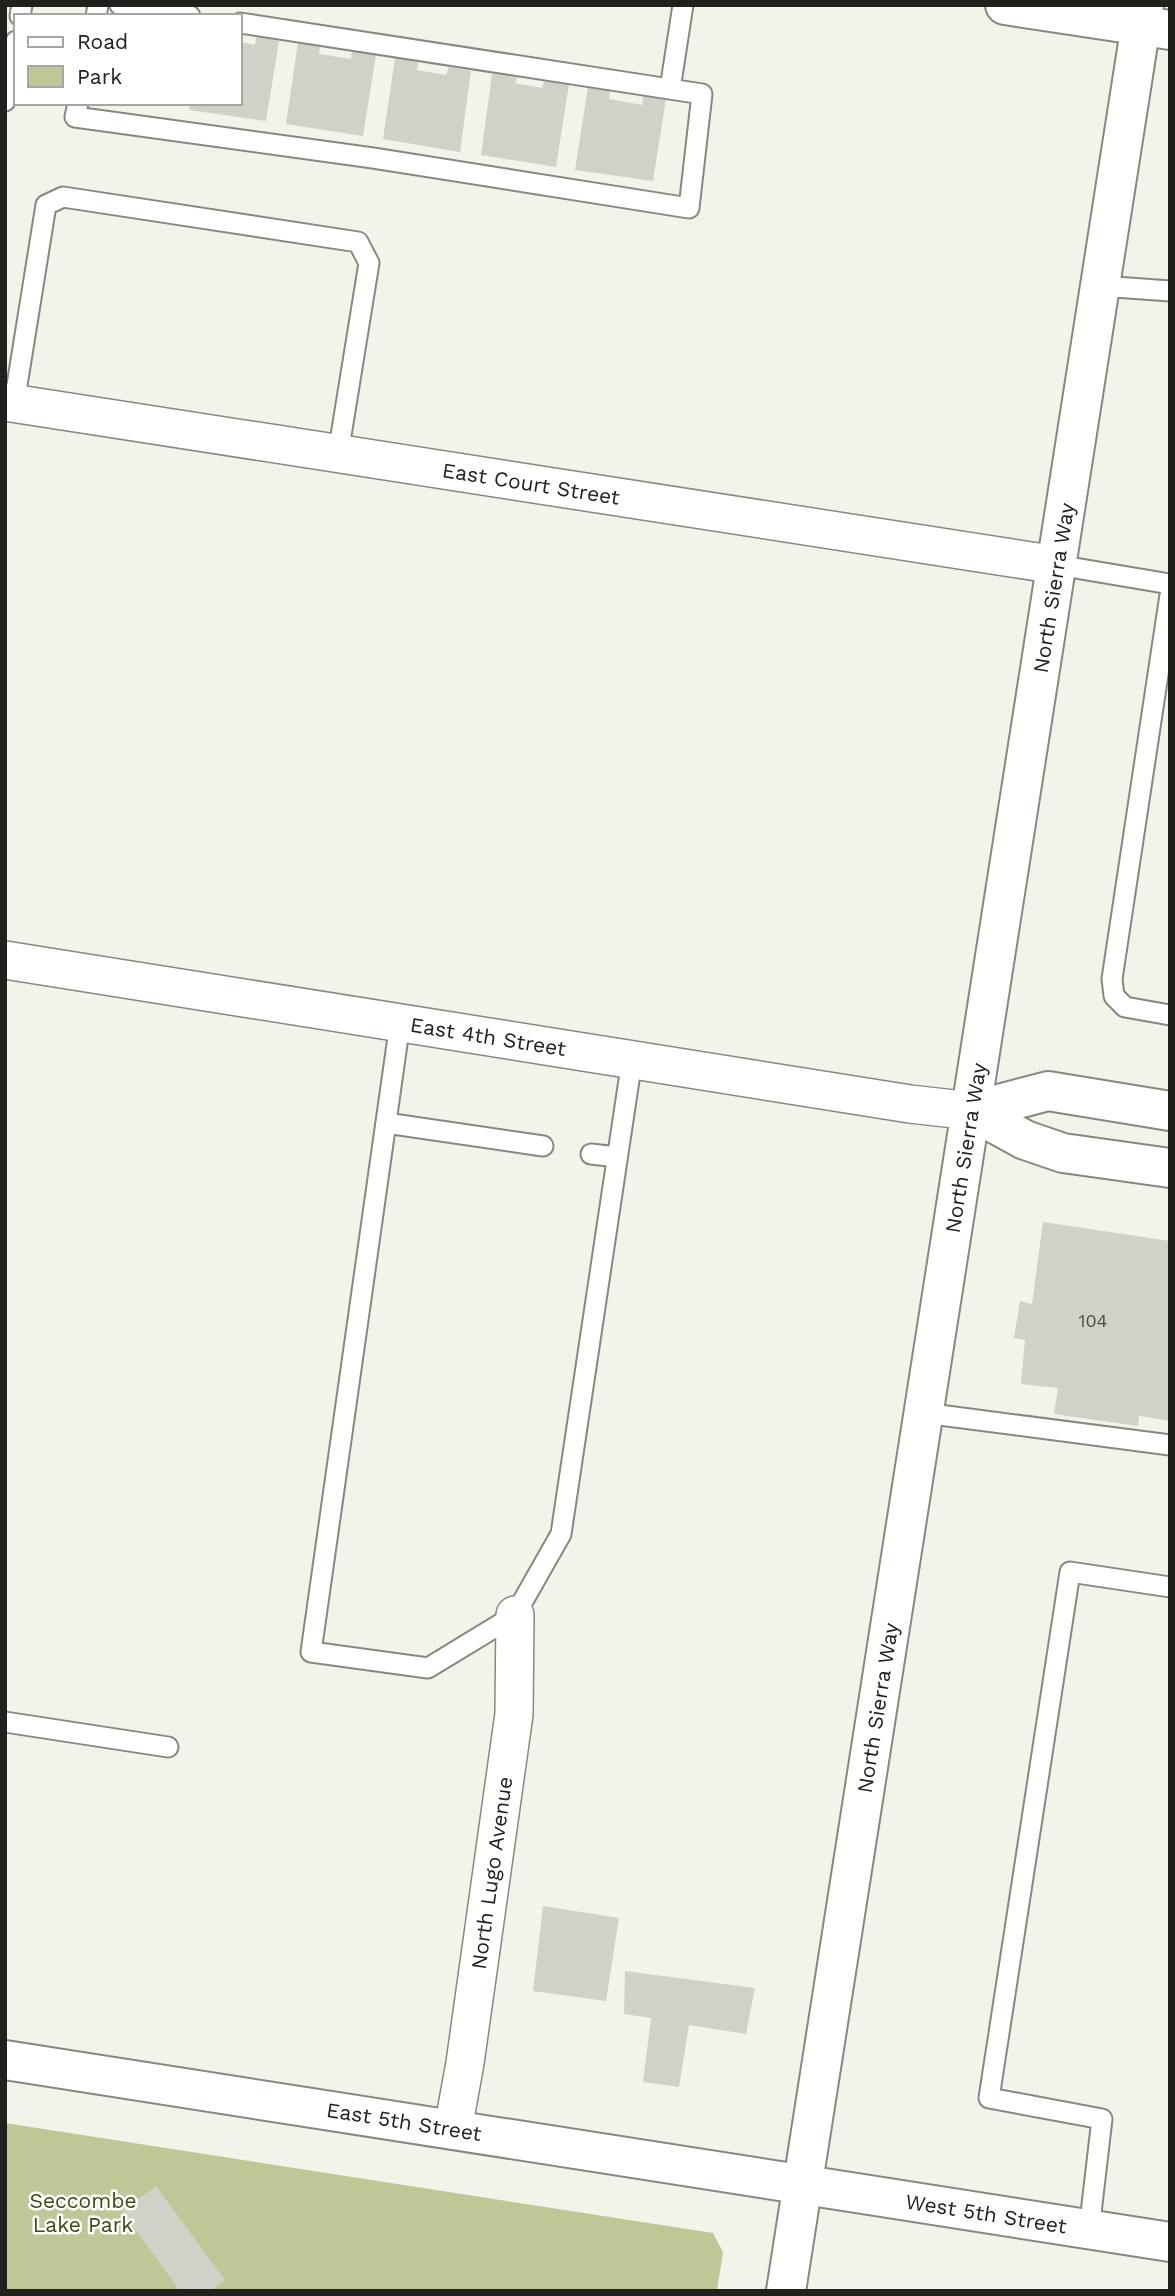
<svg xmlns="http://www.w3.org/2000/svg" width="1175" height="2296" font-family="'Work Sans',sans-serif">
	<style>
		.green { fill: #bdc896 }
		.building { fill: #cfd2c7 }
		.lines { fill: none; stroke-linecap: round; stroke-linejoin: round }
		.lane-casing { stroke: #86897f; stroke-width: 23 }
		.street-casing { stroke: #86897f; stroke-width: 40 }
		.secondary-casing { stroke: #86897f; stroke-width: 42 }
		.lane { stroke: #fff; stroke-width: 19 }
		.street { stroke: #fff; stroke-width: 37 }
		.secondary { stroke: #fff; stroke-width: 38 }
		.labels { text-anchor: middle; stroke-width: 5; stroke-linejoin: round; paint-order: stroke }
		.number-label { font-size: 18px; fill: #4c4d48 }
		.street-label { font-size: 21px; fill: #20211d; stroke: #fff }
		.park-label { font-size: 21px; fill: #404815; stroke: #fff }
	</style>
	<rect width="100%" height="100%" fill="#f1f4e9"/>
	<path class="green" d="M 5,2123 L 713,2233 L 723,2252 L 717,2291 L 5,2291 Z"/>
	<path class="building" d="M 256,37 L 279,41 L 266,121 L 189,110 L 190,103 L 240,103 L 240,42 L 255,45 Z
		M 298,42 L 320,47 L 319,54 L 351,59 L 352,51 L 376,55 L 363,136 L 286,124 Z
		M 395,58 L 418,62 L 417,70 L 446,75 L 449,67 L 471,71 L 460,152 L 383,139 Z
		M 492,74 L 517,77 L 515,83 L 542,88 L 544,81 L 569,84 L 556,167 L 481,155 Z
		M 588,87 L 610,90 L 609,99 L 642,105 L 643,96 L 666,99 L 653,181 L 575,170 Z
		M 1043,1222 L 1170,1241 L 1170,1421 L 1139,1416 L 1138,1426 L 1054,1414 L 1058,1388 L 1021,1384 L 1025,1340 L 1014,1338 L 1020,1301 L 1032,1304 Z
		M 543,1906 L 619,1918 L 606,2001 L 533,1991 Z
		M 625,1971 L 755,1988 L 746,2034 L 689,2025 L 679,2087 L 643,2082 L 651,2018 L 624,2014 Z
		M 156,2186 L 225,2280 L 210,2291 L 180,2291 L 122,2211 Z"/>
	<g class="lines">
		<g class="lane-casing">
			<path id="lane" d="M 120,5 L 190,16
				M 20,16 L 22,5
				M 96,16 L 98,5
				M 670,89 L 683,5
				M 5,101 L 16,41
				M 78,103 L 75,117 L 373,158 L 689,208 L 702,94 L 240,23
				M 1101,286 L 1170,291
				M 14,404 L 46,205 L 63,197 L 358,242 L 369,263 L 338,454
				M 1057,565 L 1170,584
				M 1170,595 L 1112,979 L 1114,996 L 1125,1007 L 1170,1015
				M 400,1023 L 311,1652 L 428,1668 L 515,1615 L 561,1534 L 632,1060
				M 386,1123 L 543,1146
				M 591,1154 L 617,1157
				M 924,1413 L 1170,1445
				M 5,1722 L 168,1747
				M 1089,2230 L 1102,2119 L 989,2098 L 1070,1572 L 1170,1587"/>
		</g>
		<g class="street-casing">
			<path id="street" d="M 5,402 L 1057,565
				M 5,960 L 910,1104 L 972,1111
				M 453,2129 L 465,2063 L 514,1714 L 515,1615"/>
		</g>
		<g class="secondary-casing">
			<path id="secondary" d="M 1005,5 L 1170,30
				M 972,1111 L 1025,1140 L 1063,1153 L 1170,1168
				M 972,1111 L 1048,1091 L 1170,1111
				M 5,2060 L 1170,2242
				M 786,2291 L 1144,5"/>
		</g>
		<use href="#lane" class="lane"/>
		<use href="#street" class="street"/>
		<use href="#secondary" class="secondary"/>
	</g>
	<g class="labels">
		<g class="number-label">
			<text x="1093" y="1327">104</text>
		</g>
		<g class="street-label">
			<text transform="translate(531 484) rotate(9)" y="7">East Court Street</text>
			<text transform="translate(1054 588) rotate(-81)" y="7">North Sierra Way</text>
			<text transform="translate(488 1037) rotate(9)" y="7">East 4th Street</text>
			<text transform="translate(966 1148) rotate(-81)" y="7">North Sierra Way</text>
			<text transform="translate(878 1708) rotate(-81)" y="7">North Sierra Way</text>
			<text transform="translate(492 1873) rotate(-82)" y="7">North Lugo Avenue</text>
			<text transform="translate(404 2122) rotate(9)" y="7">East 5th Street</text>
			<text transform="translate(986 2214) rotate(9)" y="7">West 5th Street</text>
		</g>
		<g class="park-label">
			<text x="83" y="2208">Seccombe<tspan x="83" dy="24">Lake Park</tspan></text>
		</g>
	</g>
	<rect width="1175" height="2296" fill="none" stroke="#20211d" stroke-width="14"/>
	<rect x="14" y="14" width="228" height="91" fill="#ffffff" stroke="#a6a6a5" stroke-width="2"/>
	<rect x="28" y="37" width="35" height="10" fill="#ffffff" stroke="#a6a6a5" stroke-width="2"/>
	<text x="77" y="49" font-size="21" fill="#20211d">Road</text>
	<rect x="28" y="66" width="35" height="21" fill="#bdc896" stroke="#a6a6a5" stroke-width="2"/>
	<text x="77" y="84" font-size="21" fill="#20211d">Park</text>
</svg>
